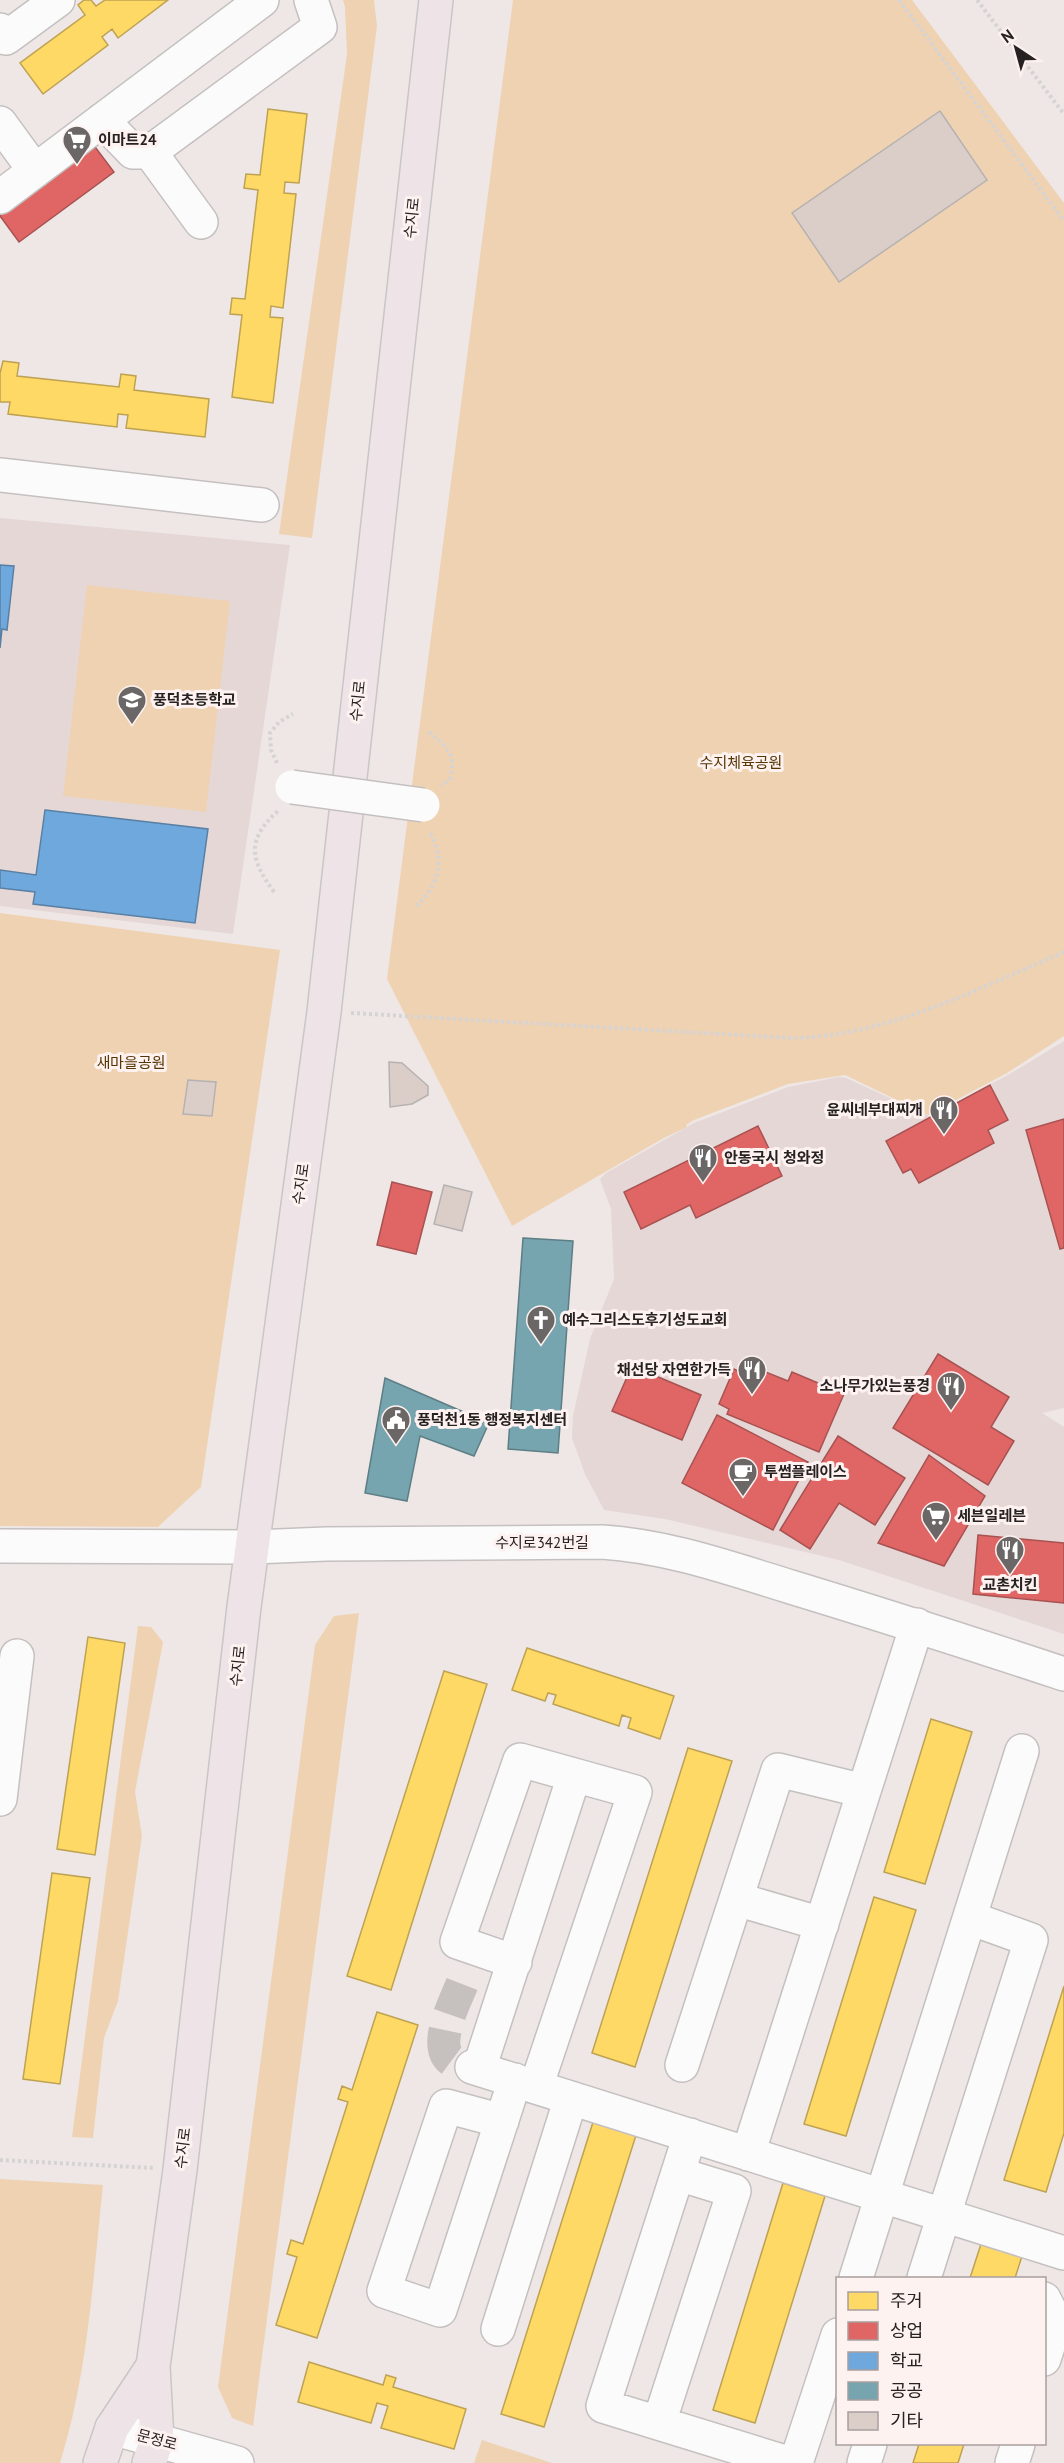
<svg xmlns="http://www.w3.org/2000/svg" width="1064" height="2463" font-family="'PT Sans','Noto Sans KR',sans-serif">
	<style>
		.built { fill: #e5d7d6 }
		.green { fill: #efd2b2 }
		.homes { fill: #ffd966; stroke: #bea252; stroke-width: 1.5 }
		.shops { fill: #e06666; stroke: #a85252; stroke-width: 1.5 }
		.schools { fill: #6fa8dc; stroke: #5980a4; stroke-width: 1.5 }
		.public { fill: #76a5af; stroke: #5e7e85; stroke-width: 1.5 }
		.building { fill: #dbcec8; stroke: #b6b2b1; stroke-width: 1.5 }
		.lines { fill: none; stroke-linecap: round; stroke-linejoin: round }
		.minor-tunnel { stroke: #c6c0bf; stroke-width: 33; stroke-dasharray: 33 16; stroke-linecap: butt }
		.minor-casing { stroke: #c5c0c0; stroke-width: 36 }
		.major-casing { stroke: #c9c6c6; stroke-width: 36 }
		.path { stroke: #d6d3d3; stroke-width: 4; stroke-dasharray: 3 3; stroke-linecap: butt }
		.minor { stroke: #fcfbfb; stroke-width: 33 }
		.major { stroke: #eee4e7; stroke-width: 33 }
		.minor-bridge-casing { stroke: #c5c0c0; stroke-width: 36; stroke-linecap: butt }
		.minor-bridge { stroke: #fcfbfb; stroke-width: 33 }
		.labels { text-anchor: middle; stroke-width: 6; stroke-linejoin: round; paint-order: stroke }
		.poi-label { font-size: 15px; font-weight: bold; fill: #262222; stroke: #fef2f0; text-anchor: start }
		.street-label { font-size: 15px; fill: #262222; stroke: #fef2f0 }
		.park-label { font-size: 15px; fill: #563603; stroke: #fef2f0 }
	</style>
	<rect width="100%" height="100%" fill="#eee7e6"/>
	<path class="built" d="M 0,518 L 290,545 L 233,934 L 0,906 Z
		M 1064,1041 L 1064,1408 L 1042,1413 L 1064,1427 L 1064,1634 L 839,1560 L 665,1519 L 604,1510 L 585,1474 L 572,1438 L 573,1416 L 590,1339 L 614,1279 L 611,1209 L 600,1179 L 606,1173 L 694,1123 L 788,1087 L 839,1077 L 846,1078 L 929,1116 L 1008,1075 Z"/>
	<path class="green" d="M 343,0 L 374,0 L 377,26 L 312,538 L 279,534 L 347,54 L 345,7 Z
		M 513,0 L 912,0 L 1064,203 L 1064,1036 L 1007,1073 L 928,1115 L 845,1075 L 788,1084 L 694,1120 L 686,1125 L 687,1127 L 662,1139 L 512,1226 L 387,979 Z
		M 87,585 L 230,601 L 206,812 L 63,796 Z
		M 0,913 L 280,950 L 201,1487 L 158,1527 L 0,1526 Z
		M 359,1613 L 253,2426 L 232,2418 L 218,2387 L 315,1645 L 334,1616 Z
		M 138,1626 L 151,1627 L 163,1642 L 135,1792 L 142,1836 L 118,2001 L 104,2038 L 93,2138 L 72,2137 Z
		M 0,2179 L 103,2185 C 93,2279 88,2373 60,2463 L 0,2463 Z
		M 482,2440 L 552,2463 L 474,2463 Z"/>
	<path class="homes" d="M 84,0 L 91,0 L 96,6 L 105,0 L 168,0 L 118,38 L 112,29 L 102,37 L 108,45 L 43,94 L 20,63 L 85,15 L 78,5 Z
		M 268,109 L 307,114 L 299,183 L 285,182 L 284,193 L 296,194 L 283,308 L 271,306 L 270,317 L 283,318 L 273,403 L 232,397 L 242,315 L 230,314 L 232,298 L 245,299 L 258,190 L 244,188 L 246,174 L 260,175 Z
		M 3,361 L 19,363 L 17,376 L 119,387 L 121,374 L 136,376 L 134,390 L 209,399 L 205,437 L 126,428 L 128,415 L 118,414 L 117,427 L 8,414 L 10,402 L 0,402 L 0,373 Z
		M 88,1637 L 125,1643 L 95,1855 L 57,1849 Z
		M 527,1648 L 674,1696 L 660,1739 L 628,1728 L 631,1718 L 622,1715 L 619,1726 L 553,1704 L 556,1695 L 548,1693 L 545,1701 L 512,1690 Z
		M 444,1671 L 487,1684 L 391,1990 L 347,1976 Z
		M 931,1719 L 972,1732 L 925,1884 L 884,1872 Z
		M 688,1748 L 732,1761 L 635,2067 L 592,2053 Z
		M 52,1873 L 90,1878 L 60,2084 L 23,2079 Z
		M 874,1897 L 916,1910 L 846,2136 L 804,2124 Z
		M 1064,1986 L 1064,2133 L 1046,2192 L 1004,2180 Z
		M 377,2012 L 418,2025 L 317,2338 L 276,2325 L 297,2257 L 287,2254 L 291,2240 L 303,2244 L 348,2102 L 338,2099 L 342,2086 L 352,2090 Z
		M 594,2119 L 637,2132 L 544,2427 L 501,2414 Z
		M 783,2183 L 825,2196 L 755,2423 L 713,2410 Z
		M 982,2241 L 1023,2253 L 1015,2278 L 970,2278 Z
		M 309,2362 L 383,2385 L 386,2375 L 396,2378 L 393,2387 L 466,2409 L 454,2449 L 381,2428 L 388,2406 L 377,2403 L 371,2423 L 298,2402 Z
		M 919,2444 L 964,2444 L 958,2463 L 913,2463 Z"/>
	<path class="shops" d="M 89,139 L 114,172 L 19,242 L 0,216 L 0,206 Z
		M 990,1085 L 1008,1120 L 988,1130 L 994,1143 L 919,1183 L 911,1169 L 903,1173 L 886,1141 Z
		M 1064,1119 L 1064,1248 L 1060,1249 L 1026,1130 Z
		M 758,1126 L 782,1176 L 696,1218 L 690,1205 L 641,1229 L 624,1192 Z
		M 392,1182 L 432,1192 L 416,1254 L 377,1245 Z
		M 938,1354 L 1009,1397 L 991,1427 L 1014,1441 L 988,1485 L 893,1428 Z
		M 746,1364 L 788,1381 L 792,1372 L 844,1394 L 819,1452 L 727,1414 L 729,1409 L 719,1404 L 734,1369 L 742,1373 Z
		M 632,1366 L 701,1395 L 682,1440 L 612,1411 Z
		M 717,1415 L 808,1462 L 773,1530 L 682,1483 Z
		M 838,1436 L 905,1478 L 875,1525 L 839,1503 L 810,1549 L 780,1530 Z
		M 929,1455 L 985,1496 L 944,1566 L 878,1543 Z
		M 978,1535 L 1064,1543 L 1064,1603 L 973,1594 Z"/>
	<path class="schools" d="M 0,565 L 14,566 L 7,630 L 2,629 L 0,648 Z
		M 45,810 L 208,829 L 195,923 L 33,904 L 35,892 L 0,888 L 0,870 L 36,875 Z"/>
	<path class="public" d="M 523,1238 L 573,1241 L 558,1453 L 508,1449 Z
		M 385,1378 L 489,1423 L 474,1456 L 420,1436 L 407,1501 L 365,1493 Z"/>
	<path class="building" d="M 940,111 L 987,180 L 839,282 L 792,213 Z
		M 389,1062 L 402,1063 L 428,1086 L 428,1095 L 412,1104 L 390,1107 Z
		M 188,1080 L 216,1082 L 212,1116 L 183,1114 Z
		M 444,1185 L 472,1192 L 462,1231 L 434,1224 Z"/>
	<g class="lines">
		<path class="minor-tunnel" d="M 462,1984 C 455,2002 430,2049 454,2062 C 458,2065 466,2065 472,2067"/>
		<g class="minor-casing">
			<path id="minor" d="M 0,30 L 6,38 L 58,0
				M 102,120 L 133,152 L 150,152 L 320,27 L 311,0
				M 0,123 L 35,171
				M 150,152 L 201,222
				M 0,197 L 262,0
				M 0,475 L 262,505
				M 0,1546 L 253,1547 L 326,1544 L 602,1542 C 667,1546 729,1568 791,1587 C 883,1615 973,1644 1064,1674
				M 0,1799 L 17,1656
				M 736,1899 L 822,1924
				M 515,1962 L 457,1942 L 520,1760 L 635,1792 L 536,2087
				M 682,2065 L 778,1770 L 864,1791
				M 472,2067 L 1064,2253
				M 479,2069 L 574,1776
				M 502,2121 L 446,2106 L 384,2291 L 440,2310 L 515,2080
				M 690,2135 L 603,2406 L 788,2463
				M 748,2154 L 917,1625
				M 856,2278 L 1022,1751
				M 924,2278 L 1031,1940 L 970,1918
				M 1044,2299 L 1056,2322 L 1044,2359
				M 498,2329 L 571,2098
				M 659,2423 L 734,2191 L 678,2174
				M 112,2428 L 237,2463
				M 796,2463 L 838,2335
				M 864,2463 L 870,2444
				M 1012,2463 L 1018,2444"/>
		</g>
		<g class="major-casing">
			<path id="major" d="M 100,2463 L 112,2428 L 153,2366
				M 149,2463 L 157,2440 L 153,2366 L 180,2170 L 244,1607 L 324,1012 L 436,0"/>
		</g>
		<path class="path" d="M 899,0 L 1064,221
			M 977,0 L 1064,114
			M 429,732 C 448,748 456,754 450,779 L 441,786
			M 277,763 L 271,750 L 270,733 L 279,722 L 293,714
			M 274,892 C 250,859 246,840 278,811
			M 416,906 C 439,885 446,861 430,833
			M 351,1013 L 792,1038 C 888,1036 977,989 1064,952
			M 0,2160 L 153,2168"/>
		<use href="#minor" class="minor"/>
		<use href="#major" class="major"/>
		<g class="minor-bridge-casing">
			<path id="minor-bridge" d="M 292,787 L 423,805"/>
		</g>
		<use href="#minor-bridge" class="minor-bridge"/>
	</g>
	<defs>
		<g id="supermarket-pin" transform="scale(1.5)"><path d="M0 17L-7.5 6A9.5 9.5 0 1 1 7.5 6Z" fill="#6c6767" stroke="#fef2f0"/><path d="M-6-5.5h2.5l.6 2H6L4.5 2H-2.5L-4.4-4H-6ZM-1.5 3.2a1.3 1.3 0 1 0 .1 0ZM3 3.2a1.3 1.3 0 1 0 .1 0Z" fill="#fff"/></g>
		<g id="school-pin" transform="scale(1.5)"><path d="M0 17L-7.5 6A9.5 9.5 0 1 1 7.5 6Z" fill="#6c6767" stroke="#fef2f0"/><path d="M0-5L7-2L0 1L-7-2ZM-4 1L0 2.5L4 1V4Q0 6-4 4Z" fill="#fff"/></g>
		<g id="restaurant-pin" transform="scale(1.5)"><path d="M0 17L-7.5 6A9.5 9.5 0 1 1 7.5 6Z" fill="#6c6767" stroke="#fef2f0"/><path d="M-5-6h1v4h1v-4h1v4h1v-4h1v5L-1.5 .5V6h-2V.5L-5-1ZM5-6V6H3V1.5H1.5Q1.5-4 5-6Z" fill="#fff"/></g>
		<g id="church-pin" transform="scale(1.5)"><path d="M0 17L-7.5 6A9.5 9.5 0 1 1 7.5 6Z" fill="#6c6767" stroke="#fef2f0"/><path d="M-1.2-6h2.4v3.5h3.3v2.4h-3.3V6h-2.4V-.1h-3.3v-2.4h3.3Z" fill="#fff"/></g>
		<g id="civic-pin" transform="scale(1.5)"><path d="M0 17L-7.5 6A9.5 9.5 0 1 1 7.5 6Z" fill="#6c6767" stroke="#fef2f0"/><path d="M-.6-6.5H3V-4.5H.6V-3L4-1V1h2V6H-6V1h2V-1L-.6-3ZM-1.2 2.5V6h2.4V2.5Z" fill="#fff"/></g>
		<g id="cafe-pin" transform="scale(1.5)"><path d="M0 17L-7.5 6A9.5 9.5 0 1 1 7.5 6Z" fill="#6c6767" stroke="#fef2f0"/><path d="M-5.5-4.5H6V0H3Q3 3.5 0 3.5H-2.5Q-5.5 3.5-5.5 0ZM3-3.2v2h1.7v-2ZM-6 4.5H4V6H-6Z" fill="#fff"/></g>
	</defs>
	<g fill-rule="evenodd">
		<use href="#supermarket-pin" x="77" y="140"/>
		<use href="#school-pin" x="132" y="700"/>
		<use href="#restaurant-pin" x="944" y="1110"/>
		<use href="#restaurant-pin" x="703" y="1158"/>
		<use href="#church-pin" x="541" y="1320"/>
		<use href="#restaurant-pin" x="752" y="1370"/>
		<use href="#restaurant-pin" x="951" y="1386"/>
		<use href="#civic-pin" x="396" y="1420"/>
		<use href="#cafe-pin" x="743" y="1472"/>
		<use href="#supermarket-pin" x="936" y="1516"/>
		<use href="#restaurant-pin" x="1010" y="1550"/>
	</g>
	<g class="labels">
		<g class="poi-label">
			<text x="98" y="145">이마트24</text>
			<text x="153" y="705">풍덕초등학교</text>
			<text x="923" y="1115" text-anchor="end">윤씨네부대찌개</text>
			<text x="724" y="1163">안동국시 청와정</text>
			<text x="562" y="1325">예수그리스도후기성도교회</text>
			<text x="731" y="1375" text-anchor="end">채선당 자연한가득</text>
			<text x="930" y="1391" text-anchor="end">소나무가있는풍경</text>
			<text x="417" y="1425">풍덕천1동 행정복지센터</text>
			<text x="764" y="1477">투썸플레이스</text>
			<text x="957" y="1521">세븐일레븐</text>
			<text x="1010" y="1590" text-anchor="middle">교촌치킨</text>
		</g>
		<g class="street-label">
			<text transform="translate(412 218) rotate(-84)" y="5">수지로</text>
			<text transform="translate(358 701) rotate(-84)" y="5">수지로</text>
			<text transform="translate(301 1184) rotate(-82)" y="5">수지로</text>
			<text x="542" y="1548">수지로342번길</text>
			<text transform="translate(238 1666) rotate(-84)" y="5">수지로</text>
			<text transform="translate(183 2148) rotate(-83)" y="5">수지로</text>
			<text transform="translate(157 2440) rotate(15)" y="5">문정로</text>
		</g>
		<g class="park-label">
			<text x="741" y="768">수지체육공원</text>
			<text x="131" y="1068">새마을공원</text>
		</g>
	</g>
	<rect x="836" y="2277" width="210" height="168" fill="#fef2f0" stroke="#a89f9e" stroke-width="1.5"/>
	<rect x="848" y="2292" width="30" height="18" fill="#ffd966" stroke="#a89f9e" stroke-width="1.5"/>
	<text x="890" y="2307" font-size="18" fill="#262222">주거</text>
	<rect x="848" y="2322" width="30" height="18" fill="#e06666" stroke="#a89f9e" stroke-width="1.5"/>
	<text x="890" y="2337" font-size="18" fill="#262222">상업</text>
	<rect x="848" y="2352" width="30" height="18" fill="#6fa8dc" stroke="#a89f9e" stroke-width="1.5"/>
	<text x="890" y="2367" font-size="18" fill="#262222">학교</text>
	<rect x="848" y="2382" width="30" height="18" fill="#76a5af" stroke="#a89f9e" stroke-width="1.5"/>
	<text x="890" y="2397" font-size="18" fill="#262222">공공</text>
	<rect x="848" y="2412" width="30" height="18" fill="#dbcec8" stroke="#a89f9e" stroke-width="1.5"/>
	<text x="890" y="2427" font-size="18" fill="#262222">기타</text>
	<g transform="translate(1016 48) rotate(324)" stroke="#fef2f0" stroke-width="4.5" paint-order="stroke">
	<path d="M0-4.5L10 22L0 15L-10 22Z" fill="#262222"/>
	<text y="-9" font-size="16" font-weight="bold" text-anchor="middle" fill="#262222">N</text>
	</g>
</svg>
